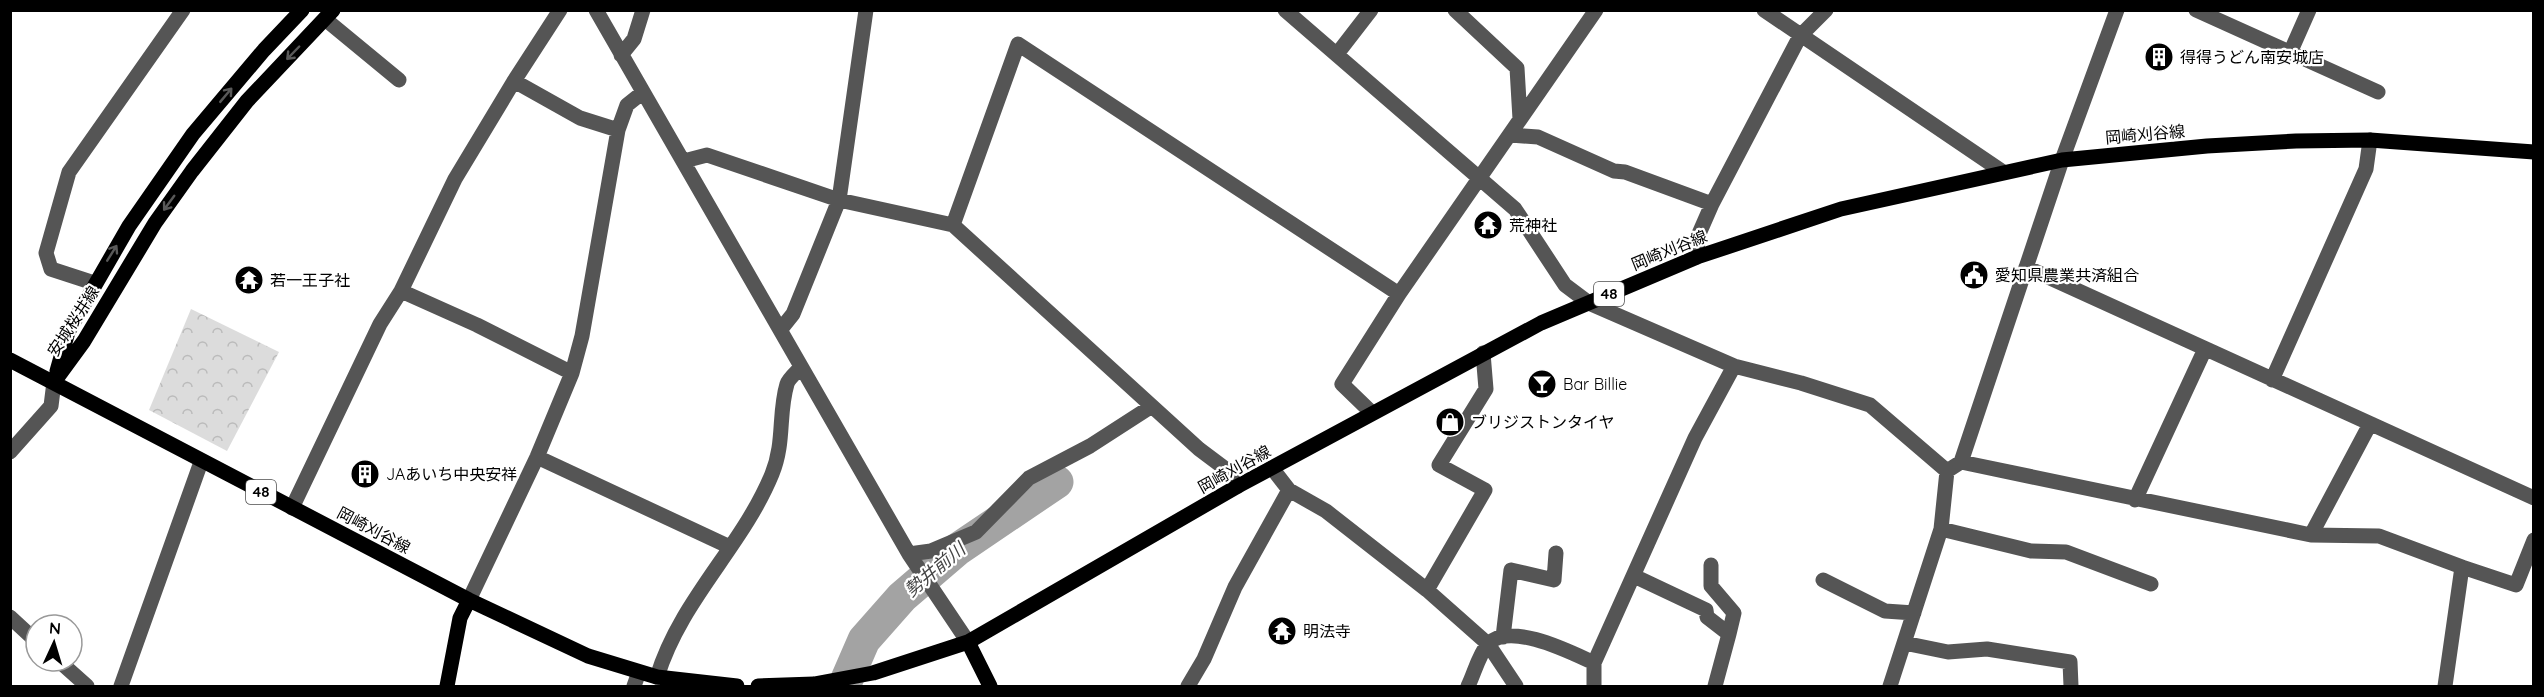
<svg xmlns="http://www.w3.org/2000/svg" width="2544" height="697" font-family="Quicksand,'Noto Sans JP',sans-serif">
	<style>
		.park { fill: url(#park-crowns) }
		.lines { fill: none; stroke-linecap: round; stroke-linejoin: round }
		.river { stroke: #a3a3a3; stroke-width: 33 }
		.minor { stroke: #555; stroke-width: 15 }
		.major { stroke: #000; stroke-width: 15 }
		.oneway { stroke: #595959 }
		.labels { text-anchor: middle; stroke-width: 4.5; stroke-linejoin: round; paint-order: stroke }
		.shield { fill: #fff; stroke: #4c4c4c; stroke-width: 1.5 }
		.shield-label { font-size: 15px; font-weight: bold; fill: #000 }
		.poi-label { font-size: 16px; fill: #000; stroke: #fff; text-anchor: start }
		.street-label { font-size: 16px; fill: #000; stroke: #fff }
		.water-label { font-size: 18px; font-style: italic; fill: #444; stroke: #fff }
	</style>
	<defs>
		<pattern id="park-crowns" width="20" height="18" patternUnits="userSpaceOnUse" patternTransform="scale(1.5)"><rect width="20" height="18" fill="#dcdcdc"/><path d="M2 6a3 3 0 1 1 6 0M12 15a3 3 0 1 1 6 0" fill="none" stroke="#bbb"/></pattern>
	</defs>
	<rect width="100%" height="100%" fill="#fff"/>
	<path class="park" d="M 191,309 L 279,352 L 227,451 L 149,410 Z"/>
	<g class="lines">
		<path class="river" d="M 844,686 L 864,640 L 902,597 L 958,549 L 1057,482"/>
		<path class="minor" d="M 596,10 L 909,554 L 968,642
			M 1285,10 L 1515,209 L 1565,285 L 1589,303 L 1734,366 L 1801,383 L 1870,405 L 1947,471
			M 1455,10 L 1517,68 L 1520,119
			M 1764,10 L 2003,172
			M 2196,10 L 2378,92
			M 325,19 L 399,80
			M 2290,53 L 2309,10
			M 1337,54 L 1371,10
			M 621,55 L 634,39 L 643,10
			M 514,81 L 580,118 L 618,130
			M 1510,135 L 1538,137 L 1614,171 L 1625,172 L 1712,204
			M 684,161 L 707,155 L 839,200 L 953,225 L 1199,449 L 1223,467 L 1238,486
			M 953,225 L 1018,44 L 1399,294
			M 1697,257 L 1698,236 L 1712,204 L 1800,36 L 1826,10
			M 2026,267 L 2534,498
			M 94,283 L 51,269 L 46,253 L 69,172 L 183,10
			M 401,291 L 477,325 L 572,373
			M 781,329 L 793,314 L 839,200 L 866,10
			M 2272,380 L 2366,169 L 2370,140
			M 1372,413 L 1342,384 L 1399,294 L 1596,10
			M 10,452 L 51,406 L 54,382
			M 537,457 L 730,547
			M 1961,462 L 2311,535 L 2379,536 L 2462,567 L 2445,686
			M 1272,468 L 1289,490 L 1326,511 L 1427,590 L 1488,644 L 1516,686
			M 2135,500 L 2205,349
			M 292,508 L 380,324 L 401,291 L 455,179 L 514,81 L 560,10
			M 1941,529 L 2031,551 L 2066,552 L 2151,584
			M 2311,535 L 2370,424
			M 909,554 L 931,551 L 976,532 L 1029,478 L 1090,446 L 1152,406
			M 1711,565 L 1711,586 L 1734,613 L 1729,634
			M 2462,567 L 2516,585 L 2534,540
			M 1634,576 L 1706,610 L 1707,617 L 1729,634 L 1715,686
			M 1823,580 L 1885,611 L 1914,613
			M 1427,590 L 1485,490 L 1439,465 L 1486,389 L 1483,353
			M 469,600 L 537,457 L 572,373 L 582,336 L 618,130 L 627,105 L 642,93
			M 10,617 L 36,641
			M 1503,637 L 1511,570 L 1554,580 L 1556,553
			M 1904,643 L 1948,652 L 1987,649 L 2070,662 L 2071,686
			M 59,661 L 87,686
			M 657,677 C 681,599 742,547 772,474 C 785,442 778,414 787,384 C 789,378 797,372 801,367
			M 121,686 L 201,462
			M 634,686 L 639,672
			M 1188,686 L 1204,659 L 1235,587 L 1289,490
			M 1468,686 C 1474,674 1479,654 1488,644 C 1510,621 1572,653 1594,663
			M 1594,686 L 1594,663 L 1695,438 L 1734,366
			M 1890,686 L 1941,529 L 1947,471 L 1961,462 L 2062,160 L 2117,10"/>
		<path class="major" d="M 10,360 L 469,600 L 588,656 L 657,677 L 737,686
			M 57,371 L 68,332 L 129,226 L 193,134 L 264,50 L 302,10
			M 54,382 L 84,341 L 155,223 L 192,171 L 247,101 L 333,10
			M 968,642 L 990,686
			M 447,686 L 460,618 L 469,600
			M 758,686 L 814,684 L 873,673 L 968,642 L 1238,486 L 1541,323 L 1697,257 L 1841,209 L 2062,160 L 2207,146 L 2296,141 L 2370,140 L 2534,152"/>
	</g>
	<defs><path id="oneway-shaft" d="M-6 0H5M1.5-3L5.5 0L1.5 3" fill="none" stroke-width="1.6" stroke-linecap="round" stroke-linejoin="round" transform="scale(1.5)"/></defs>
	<g class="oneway">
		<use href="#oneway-shaft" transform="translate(293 53) rotate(134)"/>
		<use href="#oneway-shaft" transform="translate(226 95) rotate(-50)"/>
		<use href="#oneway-shaft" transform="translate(169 203) rotate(126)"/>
		<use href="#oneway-shaft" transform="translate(112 253) rotate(-58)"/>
	</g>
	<defs>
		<g id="building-disc" transform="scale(1.5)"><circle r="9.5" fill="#000" stroke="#fff"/><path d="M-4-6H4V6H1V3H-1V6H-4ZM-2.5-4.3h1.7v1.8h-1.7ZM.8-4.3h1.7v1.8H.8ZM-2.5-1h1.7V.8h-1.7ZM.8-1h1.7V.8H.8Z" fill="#fff"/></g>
		<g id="temple-disc" transform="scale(1.5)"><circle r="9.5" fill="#000" stroke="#fff"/><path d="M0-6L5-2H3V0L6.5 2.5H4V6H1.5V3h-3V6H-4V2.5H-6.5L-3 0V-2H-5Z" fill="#fff"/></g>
		<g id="civic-disc" transform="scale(1.5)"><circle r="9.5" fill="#000" stroke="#fff"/><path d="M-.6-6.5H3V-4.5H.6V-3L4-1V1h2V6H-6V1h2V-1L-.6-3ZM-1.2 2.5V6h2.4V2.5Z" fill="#fff"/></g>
		<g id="bar-disc" transform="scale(1.5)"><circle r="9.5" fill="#000" stroke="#fff"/><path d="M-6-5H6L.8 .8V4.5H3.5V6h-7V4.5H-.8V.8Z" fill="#fff"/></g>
		<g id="shop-disc" transform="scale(1.5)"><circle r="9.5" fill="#000" stroke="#fff"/><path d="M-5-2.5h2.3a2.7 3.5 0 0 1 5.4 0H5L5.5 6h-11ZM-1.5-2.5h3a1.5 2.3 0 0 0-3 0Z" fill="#fff"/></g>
	</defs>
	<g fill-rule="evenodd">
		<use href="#building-disc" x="2159" y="57"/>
		<use href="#temple-disc" x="1488" y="225"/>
		<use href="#civic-disc" x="1974" y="275"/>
		<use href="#temple-disc" x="249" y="280"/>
		<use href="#bar-disc" x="1542" y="384"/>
		<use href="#shop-disc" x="1450" y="422"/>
		<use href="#building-disc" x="365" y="474"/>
		<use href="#temple-disc" x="1282" y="631"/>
	</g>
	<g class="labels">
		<g class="shield">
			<rect x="1594" y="282" width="30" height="24" rx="4.5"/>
			<rect x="246" y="480" width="30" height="24" rx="4.5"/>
		</g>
		<g class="shield-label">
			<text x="1609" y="299">48</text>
			<text x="261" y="497">48</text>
		</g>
		<g class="poi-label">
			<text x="2180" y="63">得得うどん南安城店</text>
			<text x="1509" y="231">荒神社</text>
			<text x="1995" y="281">愛知県農業共済組合</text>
			<text x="270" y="286">若一王子社</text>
			<text x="1563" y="390">Bar Billie</text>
			<text x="1471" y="428">ブリジストンタイヤ</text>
			<text x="386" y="480">JAあいち中央安祥</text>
			<text x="1303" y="637">明法寺</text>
		</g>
		<g class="street-label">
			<text transform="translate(2145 134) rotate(-5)" y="6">岡崎刈谷線</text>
			<text transform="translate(1669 250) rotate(-22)" y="6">岡崎刈谷線</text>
			<text transform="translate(73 321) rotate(-57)" y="6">安城桜井線</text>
			<text transform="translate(1234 469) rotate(-29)" y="6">岡崎刈谷線</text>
			<text transform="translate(374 530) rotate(28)" y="6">岡崎刈谷線</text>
		</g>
		<g class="water-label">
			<text transform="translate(935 570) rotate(-40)" y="6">勢井前川</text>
		</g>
	</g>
	<rect width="2544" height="697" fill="none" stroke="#000000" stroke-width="24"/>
	<g transform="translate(54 643) rotate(4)"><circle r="28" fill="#ffffff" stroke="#999999" stroke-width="1.5"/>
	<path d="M0-4.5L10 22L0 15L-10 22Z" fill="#000000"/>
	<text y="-9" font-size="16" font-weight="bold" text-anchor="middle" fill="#000000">N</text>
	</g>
</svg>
